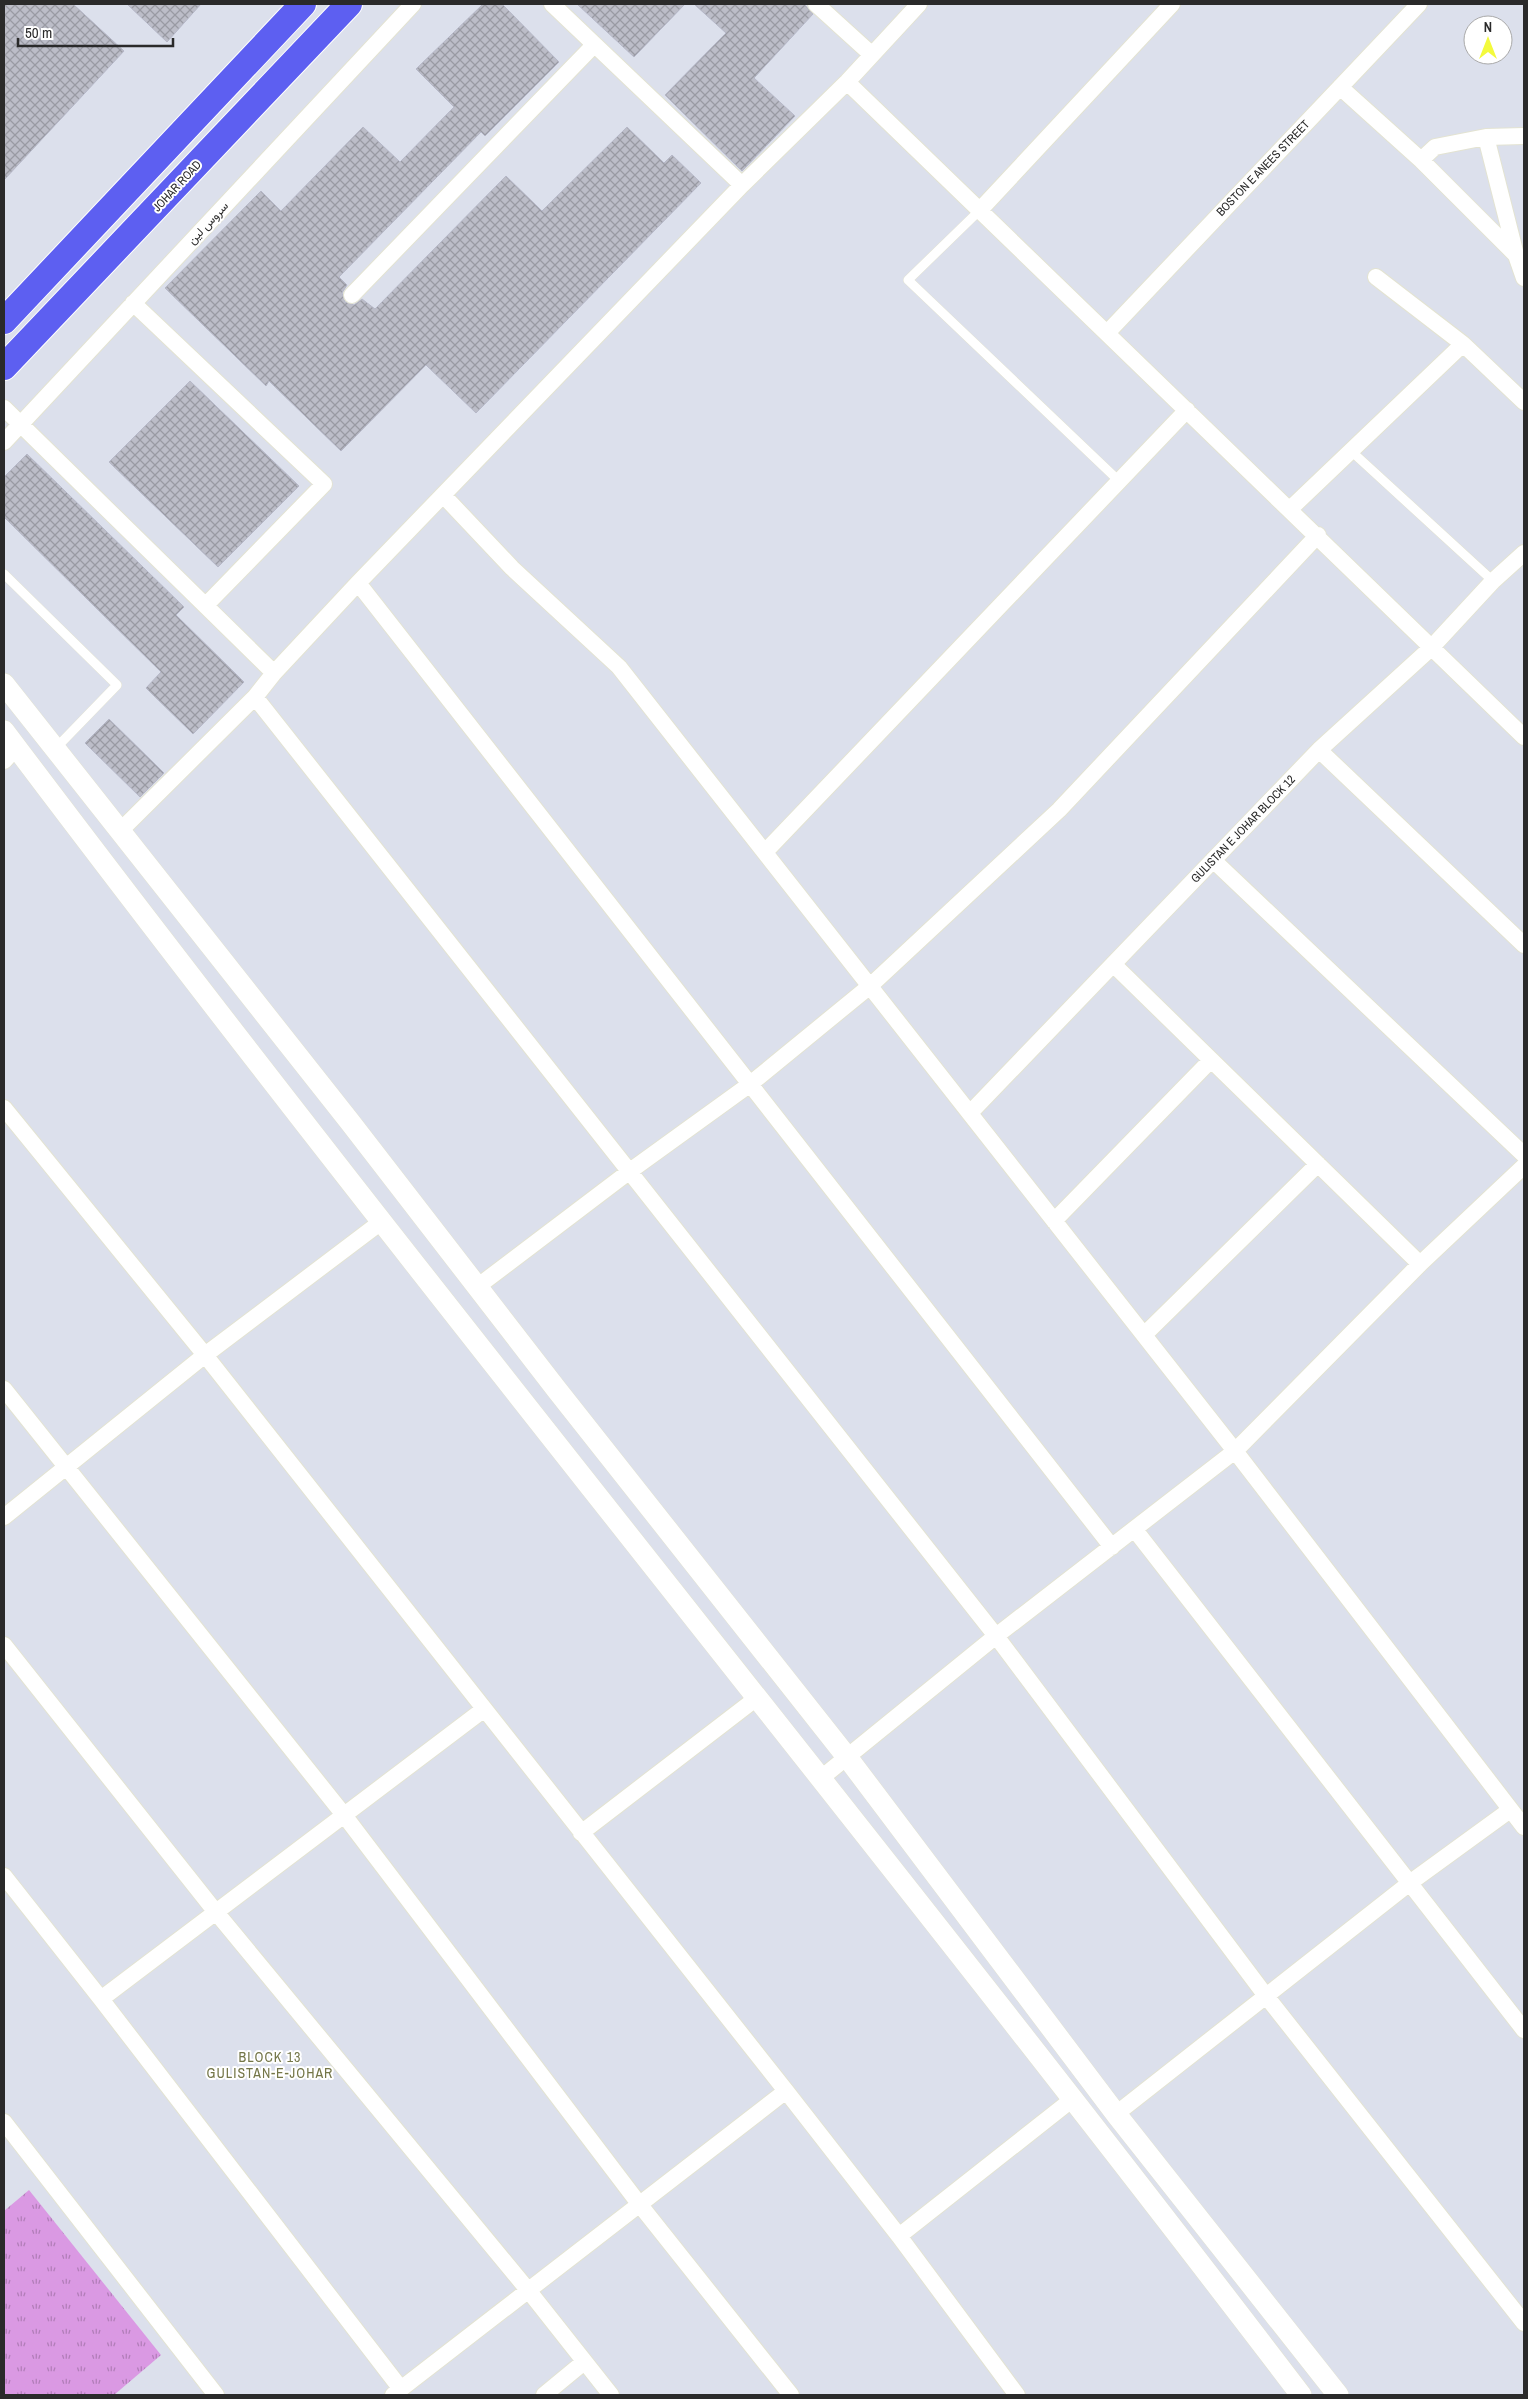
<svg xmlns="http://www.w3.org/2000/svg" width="1528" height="2399" font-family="'Archivo Narrow',Vazirmatn,sans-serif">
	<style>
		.grass { fill: url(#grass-tufts) }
		.building { fill: url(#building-cross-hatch); stroke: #b6b8c8 }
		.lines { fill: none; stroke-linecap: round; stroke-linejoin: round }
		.service-casing { stroke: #e3e3d2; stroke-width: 10 }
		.minor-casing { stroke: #e3e3d2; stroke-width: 18 }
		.tertiary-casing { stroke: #e3e3d2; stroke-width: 22 }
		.primary-casing { stroke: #fff; stroke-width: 28 }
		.service { stroke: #fff; stroke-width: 9 }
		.minor { stroke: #fff; stroke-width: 16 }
		.tertiary { stroke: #fff; stroke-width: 21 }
		.primary { stroke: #5d5ff1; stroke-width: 26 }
		.labels { text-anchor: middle; stroke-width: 4; stroke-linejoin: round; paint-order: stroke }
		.street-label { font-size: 12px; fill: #2a2a2a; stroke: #fff }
		.neighbourhood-label { font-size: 14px; letter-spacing: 1px; fill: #747648; stroke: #fff }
	</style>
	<defs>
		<pattern id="grass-tufts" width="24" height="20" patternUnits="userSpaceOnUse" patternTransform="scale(1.25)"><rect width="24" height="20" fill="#da99e3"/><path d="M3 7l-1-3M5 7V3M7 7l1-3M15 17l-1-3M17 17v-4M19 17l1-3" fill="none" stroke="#b17db8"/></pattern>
		<pattern id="building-cross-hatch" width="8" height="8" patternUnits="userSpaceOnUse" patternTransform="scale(1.25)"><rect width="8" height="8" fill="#bcbdc8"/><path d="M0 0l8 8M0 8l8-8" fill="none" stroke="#999aa3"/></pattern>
	</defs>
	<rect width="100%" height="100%" fill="#dce0ec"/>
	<path class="grass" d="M 29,2190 L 161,2355 L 114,2395 L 4,2395 L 4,2211 Z"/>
	<path class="building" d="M 4,4 L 73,4 L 124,51 L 4,180 Z
		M 127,4 L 201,4 L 167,42 Z
		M 483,4 L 502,4 L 559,62 L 485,136 L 481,132 L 339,277 L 347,285 L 342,293 L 345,302 L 354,305 L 362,299 L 375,309 L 506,176 L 542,211 L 627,127 L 664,163 L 672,155 L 701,183 L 476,413 L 426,365 L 341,451 L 269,381 L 266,386 L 165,288 L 261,191 L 281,211 L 363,127 L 400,162 L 454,107 L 416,69 Z
		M 577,4 L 685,4 L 634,57 Z
		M 694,4 L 804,4 L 813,14 L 754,78 L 795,116 L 742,171 L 665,95 L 726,33 Z
		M 190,381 L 299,486 L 218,567 L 109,462 Z
		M 27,454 L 184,607 L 176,615 L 244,682 L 193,734 L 146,688 L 161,672 L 4,517 L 4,477 Z
		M 109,719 L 164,773 L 140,797 L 85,743 Z"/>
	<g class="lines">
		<g class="service-casing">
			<path id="service" d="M 979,211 L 908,280 L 1119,481
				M 1350,450 L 1493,581
				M 4,574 L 117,685 L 55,749"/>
		</g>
		<g class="minor-casing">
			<path id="minor" d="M 552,4 L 742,185
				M 816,4 L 871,54
				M 847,82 L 1524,737
				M 1340,87 L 1421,160 L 1516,255
				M 1486,137 L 1516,255 L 1524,278
				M 1421,160 L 1435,147 L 1486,137 L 1524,136
				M 979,211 L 1172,4
				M 1376,277 L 1463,344 L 1524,402
				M 352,295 L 594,45
				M 133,303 L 324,484 L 206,605
				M 1107,333 L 1419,4
				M 4,408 L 274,673
				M 4,442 L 413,4
				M 443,495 L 512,568 L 619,667 L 1235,1451 L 1524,1827
				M 1290,509 L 1463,344
				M 358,583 L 1112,1547
				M 255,697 L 996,1636 L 1266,1996 L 1524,2323
				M 1319,750 L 1524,945
				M 4,761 L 16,748
				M 119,832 L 255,697 L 274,673 L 358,583 L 742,185 L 847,82 L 919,4
				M 766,851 L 1187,410
				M 1213,860 L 1524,1155
				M 1113,964 L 1420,1264
				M 4,1108 L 205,1355 L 786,2091 L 899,2236 L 1017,2395
				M 970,1113 L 1319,750 L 1431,648 L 1493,581 L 1524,553
				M 1054,1221 L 1211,1060
				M 477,1287 L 630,1171 L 749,1085 L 870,986 L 1059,810 L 1318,535
				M 1144,1335 L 1318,1164
				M 4,1389 L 344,1815 L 640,2205 L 791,2395
				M 4,1517 L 205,1355 L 381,1222
				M 1135,1530 L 1524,2030
				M 4,1645 L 215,1911 L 528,2290 L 611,2395
				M 820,1779 L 996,1636 L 1235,1451 L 1420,1264 L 1524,1166
				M 581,1833 L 758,1697
				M 4,1876 L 101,1999 L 401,2389
				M 101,1999 L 483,1710
				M 1116,2114 L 1411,1882 L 1510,1810
				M 4,2122 L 216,2395
				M 899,2236 L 1074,2098
				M 393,2395 L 786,2091
				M 544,2395 L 584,2362"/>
		</g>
		<g class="tertiary-casing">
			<path id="tertiary" d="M 4,684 L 350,1122 L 557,1390 L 847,1757 L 1116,2114 L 1338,2395
				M 4,731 C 427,1293 875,1836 1301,2395"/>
		</g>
		<g class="primary-casing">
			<path id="primary" d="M 4,321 L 303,4
				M 4,367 L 349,4"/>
		</g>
		<use href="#service" class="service"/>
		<use href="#minor" class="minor"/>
		<use href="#tertiary" class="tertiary"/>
		<use href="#primary" class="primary"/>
	</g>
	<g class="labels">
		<g class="street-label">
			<text transform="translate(1263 168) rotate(-46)" y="4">BOSTON E ANEES STREET</text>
			<text transform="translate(177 186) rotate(-47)" y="4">JOHAR ROAD</text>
			<text transform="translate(208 223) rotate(-47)" y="4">سروس لین</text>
			<text transform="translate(1243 829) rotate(-46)" y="4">GULISTAN E JOHAR BLOCK 12</text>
		</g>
		<g class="neighbourhood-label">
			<text x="270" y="2062">BLOCK 13<tspan x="270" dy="16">GULISTAN-E-JOHAR</tspan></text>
		</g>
	</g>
	<rect width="1528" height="2399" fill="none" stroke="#2a2a2a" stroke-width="10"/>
	<g transform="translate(1488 40)"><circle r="24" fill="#ffffff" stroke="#aaaaaa"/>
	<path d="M0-4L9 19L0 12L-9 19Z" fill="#f3fa3c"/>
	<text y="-8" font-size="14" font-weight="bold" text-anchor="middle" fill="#2a2a2a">N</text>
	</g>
	<path d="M18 38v8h155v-8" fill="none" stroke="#2a2a2a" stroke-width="2.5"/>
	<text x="25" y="38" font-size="15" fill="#2a2a2a" stroke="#ffffff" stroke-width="4" paint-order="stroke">50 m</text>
</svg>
